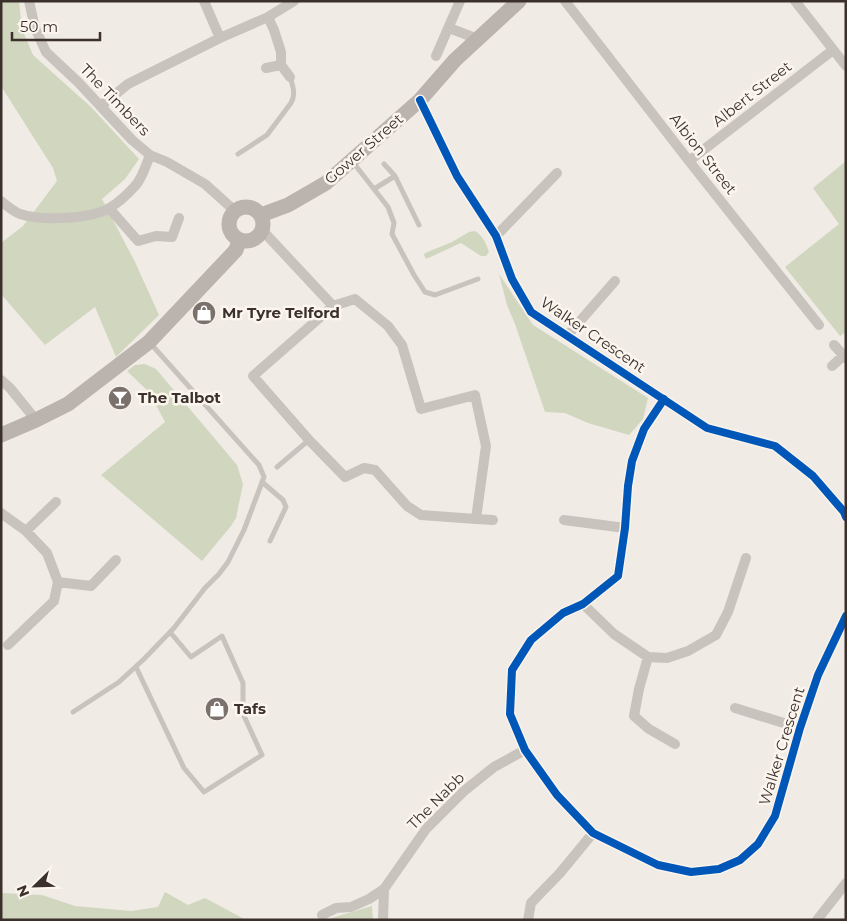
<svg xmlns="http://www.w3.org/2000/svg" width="847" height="921" font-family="Montserrat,sans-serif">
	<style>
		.green { fill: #d1d6bf }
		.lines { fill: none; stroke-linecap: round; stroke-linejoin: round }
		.lane { stroke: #c9c3be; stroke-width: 5 }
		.street { stroke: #c9c3be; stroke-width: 10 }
		.secondary { stroke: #bab3ae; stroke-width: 15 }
		.cycleway-casing { stroke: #fbf5ee; stroke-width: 11 }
		.cycleway { stroke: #0057b8; stroke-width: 8 }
		.labels { text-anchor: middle; stroke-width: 5; stroke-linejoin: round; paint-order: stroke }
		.street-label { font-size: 15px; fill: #3b302b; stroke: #fbf5ee }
		.poi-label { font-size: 15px; font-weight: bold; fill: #3b302b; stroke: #fbf5ee; text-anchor: start }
	</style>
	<rect width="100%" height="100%" fill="#f0ebe5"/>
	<path class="green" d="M 1,1 L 19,1 L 22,29 L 33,55 L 91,107 L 139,159 L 125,179 L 102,199 L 135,262 L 159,315 L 116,357 L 95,307 L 45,345 L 1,294 L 1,243 L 23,226 L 57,181 L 53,168 L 1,86 Z
		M 846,161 L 846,332 L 840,336 L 785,267 L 839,224 L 813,188 Z
		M 475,231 C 483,236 486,243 489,252 L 486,256 L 481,256 L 461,243 L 426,259 L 424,255 L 425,253 L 452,242 L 469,232 Z
		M 499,274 L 533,325 L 648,398 L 643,419 L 629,435 L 588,423 L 565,413 L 545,412 L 515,324 L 507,305 Z
		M 145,364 L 156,369 L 237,465 L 243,484 L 236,518 L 231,526 L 202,561 L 101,475 L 165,422 L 149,392 L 127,371 L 135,365 Z
		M 165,892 L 188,905 L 205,898 L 246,920 L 1,920 L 1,893 L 42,895 L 75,906 L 131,911 L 158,907 Z
		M 372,906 L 373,920 L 325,920 Z"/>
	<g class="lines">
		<path class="lane" d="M 238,154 L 267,135 L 291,103 C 296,94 293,87 290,77
			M 352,161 L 388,207 L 394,223 L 392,234 L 414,275 L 425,292 L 435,295 L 478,279
			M 384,164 L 395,176 L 419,225
			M 374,189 L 395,176
			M 277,467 L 309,440
			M 262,482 L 283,500 L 286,507 L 270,541
			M 136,667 L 184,768 L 204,792 L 262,755 L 244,716 L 243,704 L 243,683 L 222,636 L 191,657 L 170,632
			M 73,712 L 119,682 L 144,659 L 174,628 L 205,588 L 219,574 L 228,562 L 244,530 L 264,477 L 259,465 L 151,344"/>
		<path class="street" d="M 29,1 L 35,28 L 46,52 L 78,82 L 132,140 L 150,155 L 167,162 L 205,184 L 235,211
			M 204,1 L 220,38
			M 565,1 L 689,161 L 819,325
			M 795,1 L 846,66
			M 268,17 L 274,30 L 281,52 L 281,65 L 290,77
			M 449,28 L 478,39
			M 436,56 L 460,1
			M 266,68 L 281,65
			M 420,100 L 457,176 L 496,236 L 512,279 L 531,312 L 707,428 L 775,446 L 813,476 L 844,512 L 846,517
			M 101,106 L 128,84 L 220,38 L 268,17 L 294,1
			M 689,161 L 833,50
			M 1,201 C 7,206 13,211 20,214 C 42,221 88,219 108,209 C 118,203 127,195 135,186 C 142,179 146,165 150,155
			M 109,208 L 138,241 L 156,236 L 172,237 L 179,218
			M 262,230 L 333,306 L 355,299 L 388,326 L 402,345 L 421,409 L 475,395 L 486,446 L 476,519 L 493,520
			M 496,236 L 557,173
			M 333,306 L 253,376 L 309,440 L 345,477 L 364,468 L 375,470 L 407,506 L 421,515 L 476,519
			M 567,336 L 615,281
			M 834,345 L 846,358
			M 832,366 L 843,356
			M 1,380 L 10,388 L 36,420
			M 664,399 L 644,429 L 632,461 L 628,486 L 625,528 L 618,576 L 583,604 L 563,613 L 531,640 L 512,670 L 510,714 L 525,750 L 557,795 L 593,833 L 658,865 L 691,872 L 719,869 L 740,860 L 758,844 L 775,816 L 800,728 L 818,675 L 846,616
			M 1,513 L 26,531 L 47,553 L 58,582 L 54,601 L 8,645
			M 564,520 L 625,528
			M 26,531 L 56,502
			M 58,582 L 91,586 L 116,560
			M 583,604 L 614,634 L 648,657 L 667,658 L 688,651 L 716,635 L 728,612 L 746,558
			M 648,657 L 639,689 L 634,716 L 649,729 L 675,744
			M 735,708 L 800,728
			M 322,915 L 336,908 L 351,907 L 369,899 L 384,889 L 426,829 L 464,791 L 494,767 L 525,750
			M 383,920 L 384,889
			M 528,920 L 531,903 L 560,873 L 593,833
			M 817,920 L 846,883"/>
		<path class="secondary" d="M229 224a17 17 0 1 1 34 0a17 17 0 1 1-34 0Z
			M 261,215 L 288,205 L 326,183 L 420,100 L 455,60 L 519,1
			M 1,435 L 36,420 L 68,404 L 149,342 L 236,250 L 239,240"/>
		<g class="cycleway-casing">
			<path id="cycleway" d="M 420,100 L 457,176 L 496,236 L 512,279 L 531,312 L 707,428 L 775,446 L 813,476 L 844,512 L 846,517
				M 664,399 L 644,429 L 632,461 L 628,486 L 625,528 L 618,576 L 583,604 L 563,613 L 531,640 L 512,670 L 510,714 L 525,750 L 557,795 L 593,833 L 658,865 L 691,872 L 719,869 L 740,860 L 758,844 L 775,816 L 800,728 L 818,675 L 846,616"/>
		</g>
		<use href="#cycleway" class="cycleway"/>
	</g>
	<defs>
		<g id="shop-disc" transform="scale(1.25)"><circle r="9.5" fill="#7a716c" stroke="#fbf5ee"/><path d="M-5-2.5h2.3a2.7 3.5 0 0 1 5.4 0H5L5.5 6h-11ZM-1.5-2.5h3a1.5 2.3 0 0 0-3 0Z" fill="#fff"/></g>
		<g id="bar-disc" transform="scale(1.25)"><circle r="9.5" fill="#7a716c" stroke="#fbf5ee"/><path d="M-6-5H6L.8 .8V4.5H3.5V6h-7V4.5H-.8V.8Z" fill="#fff"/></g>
	</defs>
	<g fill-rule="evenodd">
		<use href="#shop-disc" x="204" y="313"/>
		<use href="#bar-disc" x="120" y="398"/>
		<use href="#shop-disc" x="217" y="709"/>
	</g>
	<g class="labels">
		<g class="street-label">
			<text transform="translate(752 94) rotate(-38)" y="5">Albert Street</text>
			<text transform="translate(115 100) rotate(46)" y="5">The Timbers</text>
			<text transform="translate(364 149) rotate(-41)" y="5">Gower Street</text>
			<text transform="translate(703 154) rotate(52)" y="5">Albion Street</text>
			<text transform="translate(593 335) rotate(34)" y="5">Walker Crescent</text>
			<text transform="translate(782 746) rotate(-73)" y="5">Walker Crescent</text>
			<text transform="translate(436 801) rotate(-45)" y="5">The Nabb</text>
		</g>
		<g class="poi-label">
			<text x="222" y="318">Mr Tyre Telford</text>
			<text x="138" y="403">The Talbot</text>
			<text x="234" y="714">Tafs</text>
		</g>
	</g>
	<rect width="847" height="921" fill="none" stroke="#3b302b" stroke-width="5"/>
	<g transform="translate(35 886) rotate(247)" stroke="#fbf5ee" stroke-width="4" paint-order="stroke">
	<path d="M0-4L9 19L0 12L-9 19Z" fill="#3b302b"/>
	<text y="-8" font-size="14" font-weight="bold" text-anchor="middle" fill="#3b302b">N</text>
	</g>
	<path d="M12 32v8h88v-8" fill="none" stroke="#3b302b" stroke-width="2.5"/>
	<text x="20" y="32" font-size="15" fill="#3b302b" stroke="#fbf5ee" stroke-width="4" paint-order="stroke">50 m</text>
</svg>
